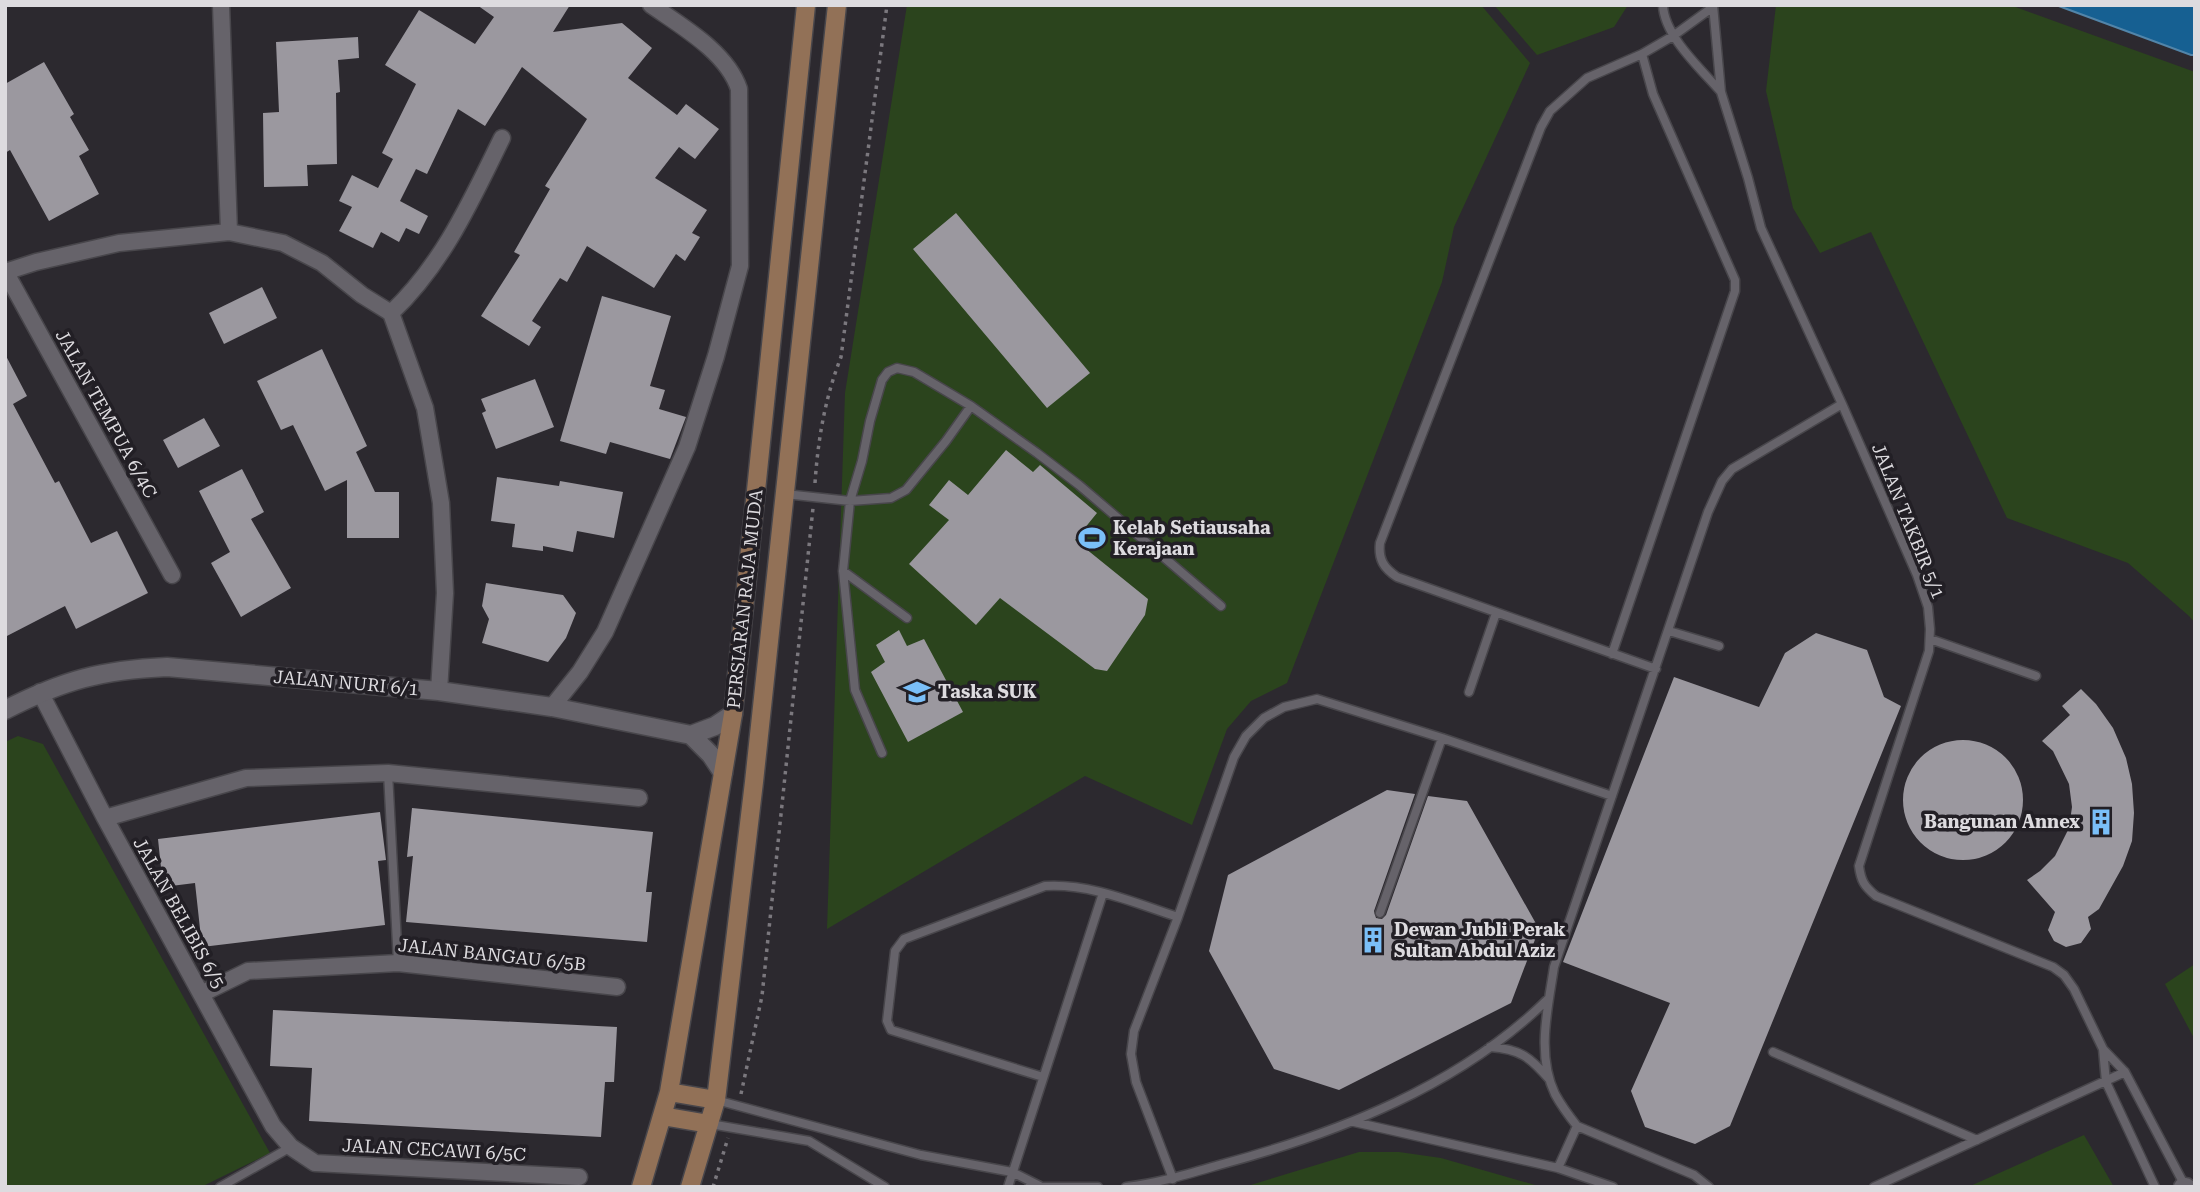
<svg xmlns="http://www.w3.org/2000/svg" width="2200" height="1192" font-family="'Roboto Serif',serif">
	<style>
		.green { fill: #2b441d }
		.water { fill: #166092; stroke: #5285a9; stroke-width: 2 }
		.building { fill: #9b989f }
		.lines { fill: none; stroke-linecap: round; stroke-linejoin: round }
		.service-casing { stroke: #48464b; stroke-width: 11 }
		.minor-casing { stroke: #48464b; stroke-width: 19 }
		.tertiary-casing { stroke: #48464b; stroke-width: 21 }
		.secondary-casing { stroke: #48464b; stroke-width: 21 }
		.path { stroke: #7b787e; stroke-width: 3.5; stroke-dasharray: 3.5 5; stroke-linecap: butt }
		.service { stroke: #66636a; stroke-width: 8 }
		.minor { stroke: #66636a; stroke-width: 16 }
		.tertiary { stroke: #66636a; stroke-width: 18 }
		.secondary { stroke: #927157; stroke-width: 18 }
		.labels { text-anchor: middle; stroke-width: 7; stroke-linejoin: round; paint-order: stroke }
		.street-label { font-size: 18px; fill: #dddbdf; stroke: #221f25 }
		.poi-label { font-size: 18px; font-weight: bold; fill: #dddbdf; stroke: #221f25; text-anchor: start }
	</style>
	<rect width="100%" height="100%" fill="#2c292f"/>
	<path class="green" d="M 907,5 L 1481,5 L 1530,63 L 1454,227 L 1442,282 L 1287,683 L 1251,701 L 1227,729 L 1192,825 L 1085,776 L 827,929 L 845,393 Z
		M 1494,5 L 1628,5 L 1614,27 L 1537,55 Z
		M 1776,5 L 2010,5 L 2195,72 L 2195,623 L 2189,616 L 2128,563 L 2007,518 L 1871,232 L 1820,253 L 1793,208 L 1766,91 Z
		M 18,736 L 43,744 L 270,1153 L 201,1187 L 5,1187 L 5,742 Z
		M 2195,964 L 2195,1040 L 2165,984 Z
		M 2084,1135 L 2114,1187 L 1968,1187 Z
		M 1359,1152 L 1399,1152 L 1441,1158 L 1542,1187 L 1244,1187 Z"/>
	<path class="water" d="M 2056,5 L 2195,5 L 2195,55 L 2191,55 Z"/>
	<path class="building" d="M 477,5 L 570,5 L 553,32 L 622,23 L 652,48 L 628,78 L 677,115 L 686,104 L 719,129 L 695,159 L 679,147 L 655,178 L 707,210 L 692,233 L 700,237 L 685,261 L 676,254 L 654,288 L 587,246 L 567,282 L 560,278 L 532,321 L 541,327 L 529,346 L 481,316 L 520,255 L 514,252 L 550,189 L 545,186 L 587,119 L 522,67 L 485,126 L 458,109 L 427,174 L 416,169 L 400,201 L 428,216 L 419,234 L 406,228 L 399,242 L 381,232 L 373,248 L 339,231 L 352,207 L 339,201 L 352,175 L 378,188 L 393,159 L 382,153 L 416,84 L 385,65 L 419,10 L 475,44 L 494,17 Z
		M 358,37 L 359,58 L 338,60 L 340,92 L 336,93 L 337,164 L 307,165 L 308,186 L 264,187 L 263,113 L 279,112 L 276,42 Z
		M 44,62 L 74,114 L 70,117 L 89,150 L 79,156 L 99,194 L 49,221 L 10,150 L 5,153 L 5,84 Z
		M 956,213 L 1090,373 L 1047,408 L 913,249 Z
		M 262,287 L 277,318 L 224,344 L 209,313 Z
		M 602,296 L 671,316 L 650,386 L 665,390 L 659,409 L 686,417 L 670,459 L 610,442 L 606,454 L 560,441 Z
		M 322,349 L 367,446 L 356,452 L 375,492 L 399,492 L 399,538 L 347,538 L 347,480 L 325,491 L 293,425 L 281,430 L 257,381 Z
		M 5,354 L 27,396 L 13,404 L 55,483 L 59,481 L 91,543 L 117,531 L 148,593 L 76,629 L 65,606 L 5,637 Z
		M 535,379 L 554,427 L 496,449 L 482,413 L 486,411 L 481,399 Z
		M 204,418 L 220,446 L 178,468 L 163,440 Z
		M 1006,450 L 1033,472 L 1040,465 L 1097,513 L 1075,540 L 1148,599 L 1145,615 L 1107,671 L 1095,669 L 1000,598 L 976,625 L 909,564 L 949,520 L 929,505 L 949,480 L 968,495 Z
		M 242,469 L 264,512 L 251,519 L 291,588 L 241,617 L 211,563 L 230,552 L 199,491 Z
		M 497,477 L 559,486 L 560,481 L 623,492 L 614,538 L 577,531 L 573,552 L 543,546 L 543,551 L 512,547 L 515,524 L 491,521 Z
		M 486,583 L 563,595 L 576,613 L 566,638 L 548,662 L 482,643 L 489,619 L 482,606 Z
		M 899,630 L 907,646 L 924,639 L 963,712 L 908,742 L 871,672 L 885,662 L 876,645 Z
		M 1816,633 L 1867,650 L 1884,697 L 1901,706 L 1730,1126 L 1695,1144 L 1645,1127 L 1631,1091 L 1670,1003 L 1563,962 L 1674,677 L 1759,707 L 1785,653 Z
		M 2081,689 L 2096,704 L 2113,728 L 2126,758 L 2132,784 L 2134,813 L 2132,841 L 2123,866 L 2099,909 L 2088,917 L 2091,929 L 2081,943 L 2066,947 L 2054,941 L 2048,930 L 2055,912 L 2027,880 L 2040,871 L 2055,856 L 2069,828 L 2072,807 L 2069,784 L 2053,751 L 2042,741 L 2070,715 L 2062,706 Z
		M1903 800a60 60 0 1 1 120 0a60 60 0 1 1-120 0Z
		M 1387,790 L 1415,794 L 1374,911 L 1376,918 L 1382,919 L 1386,915 L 1428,796 L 1467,801 L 1539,929 L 1511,1003 L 1339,1090 L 1274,1069 L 1209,951 L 1228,875 Z
		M 412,808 L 653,832 L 646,892 L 652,892 L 647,942 L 406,922 L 413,856 L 407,857 Z
		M 380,812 L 386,860 L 378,861 L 385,925 L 202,947 L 195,883 L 163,887 L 158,839 Z
		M 273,1010 L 617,1027 L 614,1082 L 605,1082 L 601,1137 L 309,1121 L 312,1068 L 270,1066 Z"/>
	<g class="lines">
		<g class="service-casing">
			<path id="service" d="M 1663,5 C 1664,36 1701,69 1721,92
				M 1713,5 L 1721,92 L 1748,178 L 1761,228 L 1842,404 L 1917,575 L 1928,607 L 1930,629 L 1929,651 L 1859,866 C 1861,881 1864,886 1876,896 L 2053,967 L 2064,975 L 2074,989 L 2103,1049 L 2125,1072 L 2185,1186 L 2195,1185
				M 785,494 L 850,501 L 891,498 L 906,490 L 946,441 L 971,406
				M 843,571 L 907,618
				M 1669,631 L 1719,646
				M 1930,639 L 2036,676
				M 1612,654 L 1735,291 L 1735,280 L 1653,94 L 1642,54
				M 1656,669 L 1397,577 C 1384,568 1378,560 1380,543 L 1541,127 L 1550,111 L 1587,78 L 1642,54 L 1673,36 L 1713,7
				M 1469,692 L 1496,613
				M 882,753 L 855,690 L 843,571 L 850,501 L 862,461 L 870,421 L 882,380 L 888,372 L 897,368 L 914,372 L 971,406 L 1037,453 L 1079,485 L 1221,606
				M 388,773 L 398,963
				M 1380,913 L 1442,738
				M 1490,1047 C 1520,1049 1530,1057 1549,1079
				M 2103,1049 L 2106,1082 L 2155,1187
				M 1773,1052 L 1977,1140
				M 1043,1077 L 891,1030 L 887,1021 L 895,951 L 904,939 L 1045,886 C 1090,883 1135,903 1178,917
				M 716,1100 L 921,1155 L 1012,1172 L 1040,1186
				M 1354,1122 L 1558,1168 L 1613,1187
				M 710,1124 L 809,1141 L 885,1187
				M 1558,1168 L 1577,1126
				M 1173,1179 L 1136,1082 L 1131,1054 L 1134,1031 L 1178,917 L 1234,757 L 1246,736 L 1264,718 L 1284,707 L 1317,699 L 1442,738 L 1612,796
				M 220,1187 L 291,1147
				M 1008,1187 L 1103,893
				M 1029,1187 L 1098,1187
				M 1126,1187 C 1159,1183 1188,1174 1219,1165 C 1338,1133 1460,1086 1549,998
				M 1709,1187 L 1694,1175 L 1577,1126 C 1569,1116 1561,1105 1555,1094 C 1536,1054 1548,1008 1554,967 L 1708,512 L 1722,481 L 1732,469 L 1842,404
				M 1874,1187 L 2125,1072"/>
		</g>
		<g class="minor-casing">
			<path id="minor" d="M 221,5 L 229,232
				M 5,271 L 172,575
				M 5,272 L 36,262 L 119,243 L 229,232 L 283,243 L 322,263 L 362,295 L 391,313 L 425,408 L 441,503 L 445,593 L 439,691
				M 391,313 C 443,264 471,201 502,138
				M 40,692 L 105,818 L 273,1126 L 291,1147 L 315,1163 L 579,1177
				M 552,707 L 580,672 L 605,632 L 687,447 L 716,356 L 740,266 L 739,89 C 727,52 681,26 651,5
				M 105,818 L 246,778 L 388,773 L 639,798
				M 201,994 L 248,971 L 398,963 L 617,987"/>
		</g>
		<g class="tertiary-casing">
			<path id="tertiary" d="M 5,710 C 64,680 101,670 167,667 L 439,691 L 552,707 L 691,735 L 715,726 L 733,714
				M 691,735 L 711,755 L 723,773
				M 2183,1187 L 2186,1187"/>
		</g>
		<g class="secondary-casing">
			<path id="secondary" d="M 669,1092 L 716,1100
				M 662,1116 L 709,1124
				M 641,1187 L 669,1092 L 733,714 L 806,5
				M 690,1187 L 716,1100 L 754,782 L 837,5"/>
		</g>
		<path class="path" d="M 815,483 C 818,439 825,398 841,357 L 887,5
			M 741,1094 L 762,996 L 813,508
			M 713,1187 L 728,1138"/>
		<use href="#service" class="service"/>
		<use href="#minor" class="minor"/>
		<use href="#tertiary" class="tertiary"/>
		<use href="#secondary" class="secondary"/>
	</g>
	<defs>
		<g id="stadium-bare" transform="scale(2.1)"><path d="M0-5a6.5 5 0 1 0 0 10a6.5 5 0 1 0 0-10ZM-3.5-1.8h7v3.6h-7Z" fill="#7abff8" stroke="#221f25" stroke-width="2.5" paint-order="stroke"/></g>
		<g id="school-bare" transform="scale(2.1)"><path d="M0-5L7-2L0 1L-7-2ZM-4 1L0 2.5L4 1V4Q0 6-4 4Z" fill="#7abff8" stroke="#221f25" stroke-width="2.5" paint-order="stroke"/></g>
		<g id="building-bare" transform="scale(2.1)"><path d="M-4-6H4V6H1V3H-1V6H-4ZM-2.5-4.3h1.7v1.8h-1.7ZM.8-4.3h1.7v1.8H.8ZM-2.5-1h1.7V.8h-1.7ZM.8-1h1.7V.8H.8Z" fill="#7abff8" stroke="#221f25" stroke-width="2.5" paint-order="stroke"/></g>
	</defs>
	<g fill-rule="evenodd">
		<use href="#stadium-bare" x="1092" y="538"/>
		<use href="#school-bare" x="917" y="692"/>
		<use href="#building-bare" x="2101" y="822"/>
		<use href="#building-bare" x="1373" y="940"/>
	</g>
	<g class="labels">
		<g class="street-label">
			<text transform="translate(106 414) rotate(61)" y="6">JALAN TEMPUA 6/4C</text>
			<text transform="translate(1908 521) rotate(68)" y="6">JALAN TAKBIR 5/1</text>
			<text transform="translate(745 599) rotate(-84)" y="6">PERSIARAN RAJA MUDA</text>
			<text transform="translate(346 683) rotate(5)" y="6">JALAN NURI 6/1</text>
			<text transform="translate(179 913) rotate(61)" y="6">JALAN BELIBIS 6/5</text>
			<text transform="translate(492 955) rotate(6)" y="6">JALAN BANGAU 6/5B</text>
			<text transform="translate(434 1150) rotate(3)" y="6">JALAN CECAWI 6/5C</text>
		</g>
		<g class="poi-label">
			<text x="1113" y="534">Kelab Setiausaha<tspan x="1113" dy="21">Kerajaan</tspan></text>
			<text x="938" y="698">Taska SUK</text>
			<text x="2080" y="828" text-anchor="end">Bangunan Annex</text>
			<text x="1394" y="936">Dewan Jubli Perak<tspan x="1394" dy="21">Sultan Abdul Aziz</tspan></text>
		</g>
	</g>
	<rect width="2200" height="1192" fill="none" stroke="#dddbdf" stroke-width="14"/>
</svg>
